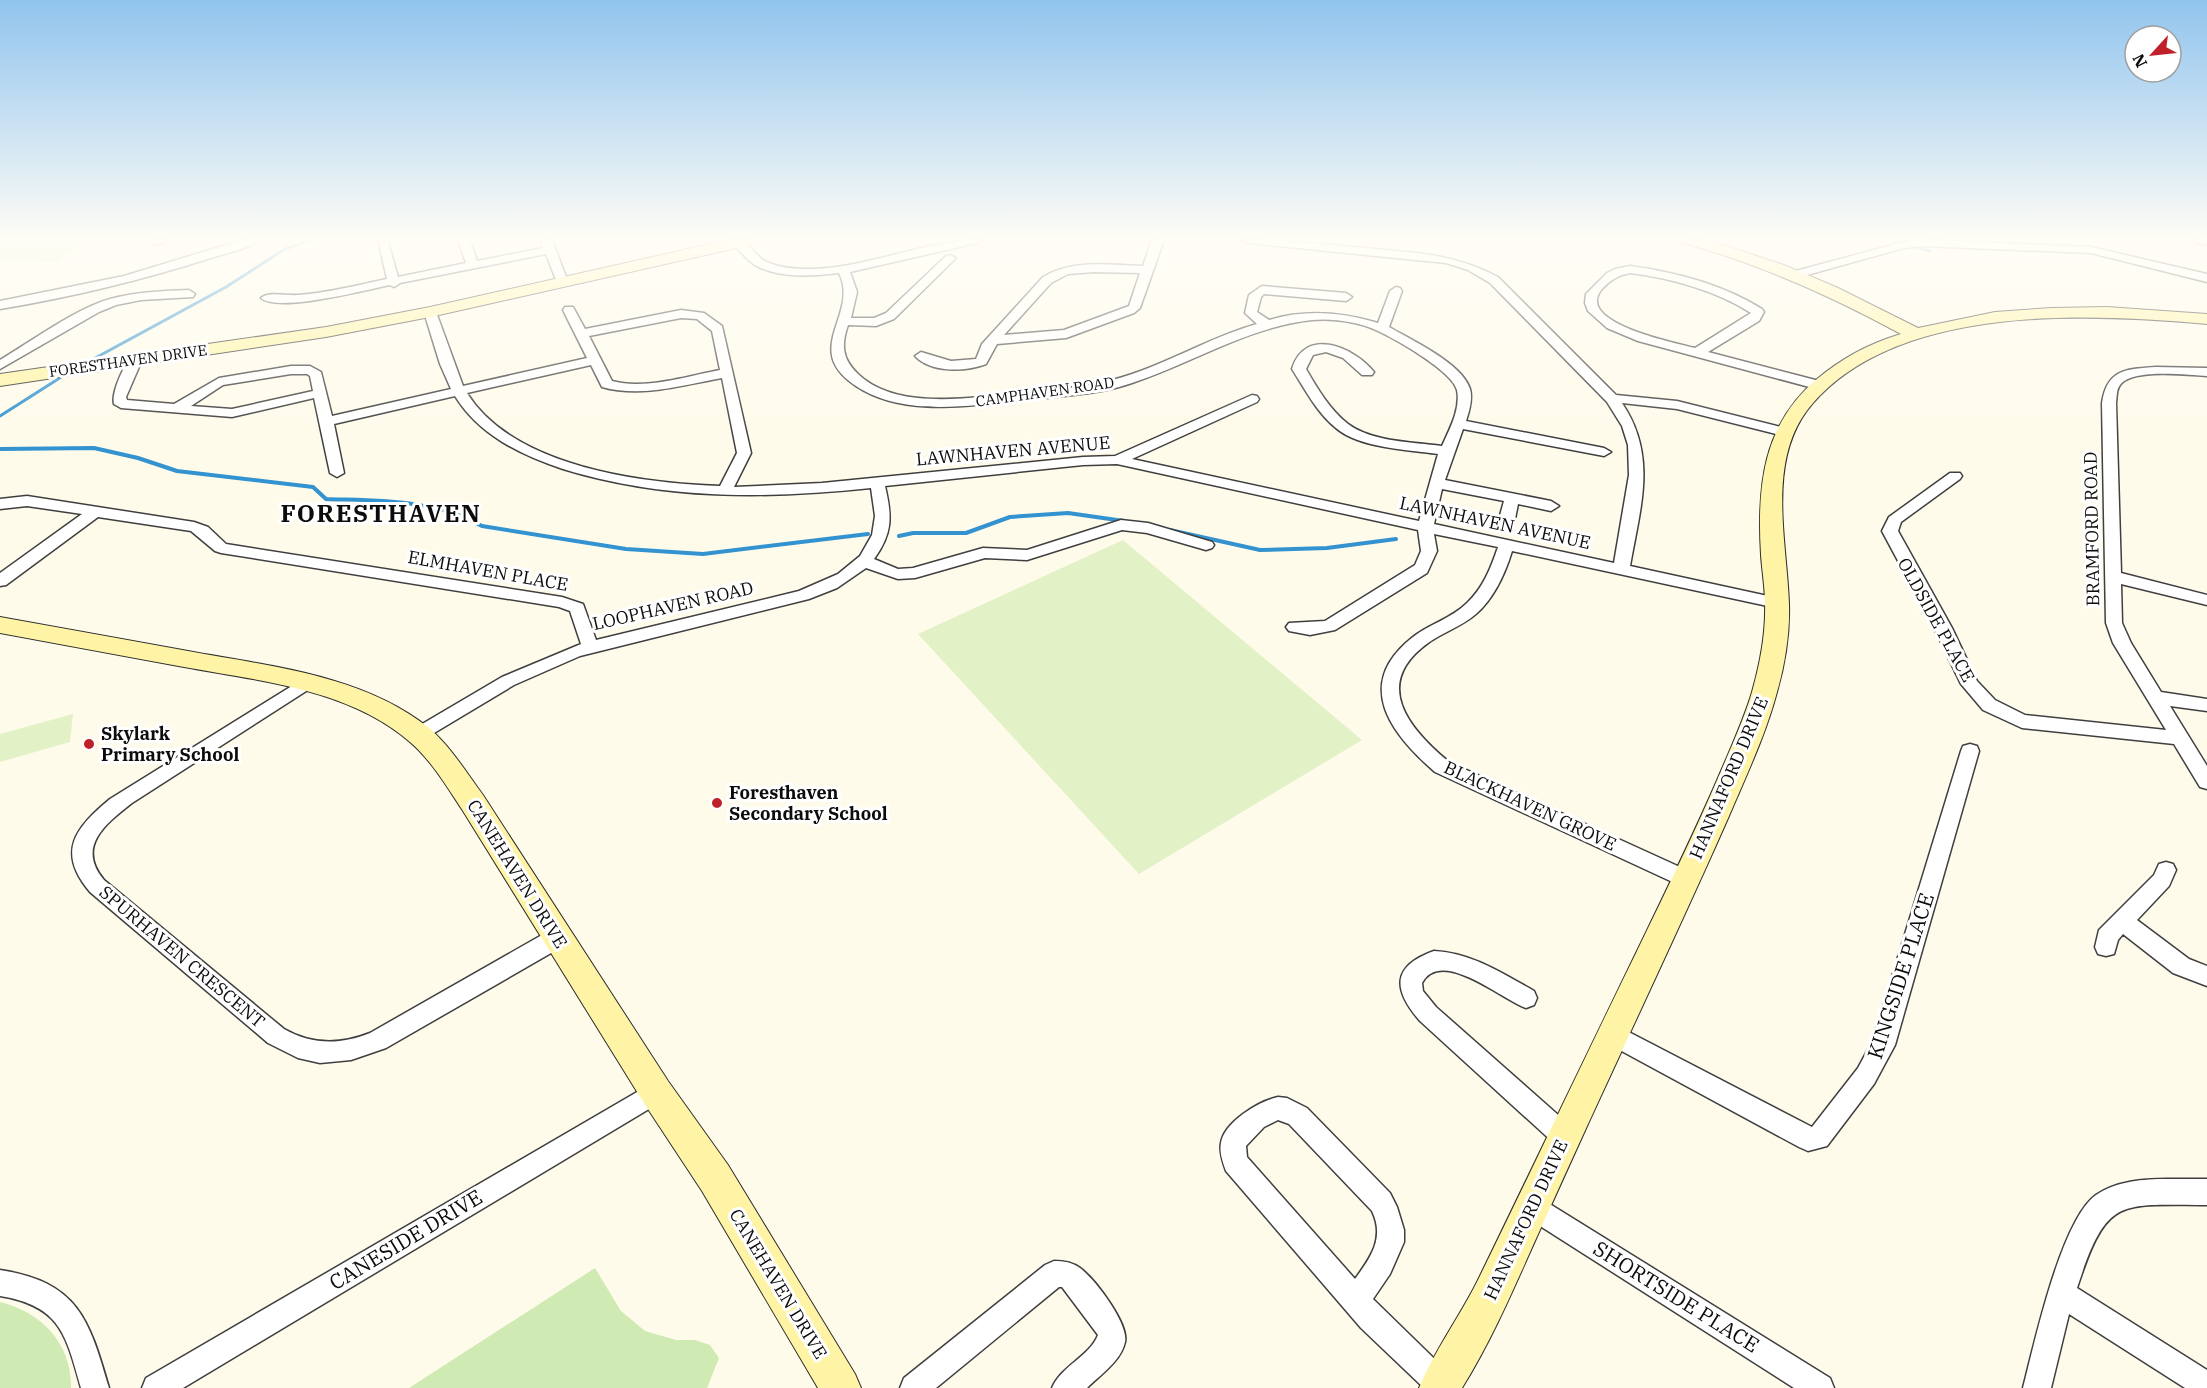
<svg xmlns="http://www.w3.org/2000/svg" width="2207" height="1388" font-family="'IBM Plex Serif',serif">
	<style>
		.green { fill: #d0eab4 }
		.pitch { fill: #e2f1c6 }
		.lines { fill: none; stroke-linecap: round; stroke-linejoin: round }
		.stream-far1 { stroke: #3393d0; stroke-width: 3 }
		.stream { stroke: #3393d0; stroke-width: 4 }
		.street-casing { stroke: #3f3f3f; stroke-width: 3 }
		.secondary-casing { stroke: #2e2e2e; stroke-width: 2 }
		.street { fill: #fff; fill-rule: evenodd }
		.secondary { fill: #fff4a6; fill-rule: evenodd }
		.poi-dot { fill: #bf212a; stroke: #fff; stroke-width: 2 }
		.labels { text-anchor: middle; stroke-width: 6; stroke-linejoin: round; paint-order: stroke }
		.far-street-label { font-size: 15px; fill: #0c0c0c; stroke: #fff }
		.street-label { font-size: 18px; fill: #0c0c0c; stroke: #fff }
		.poi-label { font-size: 18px; font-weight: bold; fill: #0c0c0c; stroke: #fff; text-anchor: start }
		.near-street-label { font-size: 21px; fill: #0c0c0c; stroke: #fff }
		.district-label { font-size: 24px; font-weight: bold; letter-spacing: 1.5px; fill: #0c0c0c; stroke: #fff }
	</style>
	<rect width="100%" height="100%" fill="#fffbeb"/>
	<path class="green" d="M 595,1268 L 621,1311 L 645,1331 L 676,1340 L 695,1340 L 710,1345 L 719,1358 L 707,1388 L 409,1388 Z
		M 0,1302 C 41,1312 72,1343 71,1388 L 0,1388 Z"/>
	<path class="pitch" d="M 0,240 L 90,240 L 54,262 L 0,260 Z
		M 1123,540 L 1362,740 L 1139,874 L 918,634 Z
		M 73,714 L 70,742 L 0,762 L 0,734 Z"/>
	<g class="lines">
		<path class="stream-far1" d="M 1893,240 L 1898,242
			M 1916,247 L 1930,251
			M 86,363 L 226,287 L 285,249 L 310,240
			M 0,416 L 66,374"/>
		<path class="stream" d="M 0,449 L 94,448 L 138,458 L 177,471 L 313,487 L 326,499 C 380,501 434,499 482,526 L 626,549 L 703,554 L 868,534
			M 1170,530 L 1260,550 L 1327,548 L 1396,539
			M 899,536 L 913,533 L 966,533 L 1010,517 L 1068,513 L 1124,521"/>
		<g class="street-casing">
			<path id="street" d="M 153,240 L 168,240 L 157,245 L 153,244 Z
				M 242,240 L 259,240 C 247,250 225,253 211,258 C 142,280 72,297 0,309 L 0,301 L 124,276 Z
				M 378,240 L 388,242 L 398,277 L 466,263 L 458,240 L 470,240 L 477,261 L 543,248 L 540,240 L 552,240 L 568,282 L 562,286 L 558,285 L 546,254 L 400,283 L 394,287 L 390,285 C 366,290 277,313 261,298 C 269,291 286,296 298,295 C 327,293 358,285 387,279 Z
				M 736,240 C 748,240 755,256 765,261 C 778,268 796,269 810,269 C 869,268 924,240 983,240 L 977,243 L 850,272 L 857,292 L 851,318 L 874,318 L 886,313 L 946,256 L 950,255 L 956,258 L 894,319 L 876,326 L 848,325 C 841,345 842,359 858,374 C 898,412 976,397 1026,392 C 1055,389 1084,388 1112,380 C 1163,367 1207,338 1257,324 L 1245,313 L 1249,295 L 1262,286 L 1346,293 L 1352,297 L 1346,301 L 1264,294 L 1261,297 L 1257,312 L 1269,320 C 1306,309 1341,312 1378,323 L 1390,291 L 1396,287 L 1400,288 L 1402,291 L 1389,327 C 1411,340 1462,363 1470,389 C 1473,399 1469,412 1466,421 L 1604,448 L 1611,452 L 1604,456 L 1463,429 L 1445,480 L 1551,501 L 1559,506 L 1551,511 L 1518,504 L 1515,519 L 1507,524 L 1499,519 L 1504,501 L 1442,489 L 1434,524 L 1614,563 L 1629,475 L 1628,445 L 1622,426 L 1607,402 L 1490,283 L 1468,270 L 1446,263 L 1247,243 L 1241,240 C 1283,240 1324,244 1365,248 C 1415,253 1453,253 1498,277 L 1616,395 L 1677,401 L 1789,429 L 1791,432 L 1784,436 L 1677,409 L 1622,403 C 1658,456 1640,508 1630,566 L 1777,598 L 1783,599 L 1785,603 L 1783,607 L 1777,608 L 1512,551 C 1505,574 1494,598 1476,614 C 1461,627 1443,632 1428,643 C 1371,684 1409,729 1449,762 L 1693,873 L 1696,879 L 1693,885 L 1686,887 L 1679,885 L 1435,772 C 1390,733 1353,684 1413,637 C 1429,624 1451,619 1467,603 C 1483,588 1491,568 1498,547 L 1434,534 L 1437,551 L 1427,573 L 1335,630 L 1310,635 L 1289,631 L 1286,627 L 1289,623 L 1325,621 L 1415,565 L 1421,551 L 1418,530 L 1117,464 L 1083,465 L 885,486 C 892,516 893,533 874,559 L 898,569 L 913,568 L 983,548 L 1027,550 L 1121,520 L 1148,523 L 1212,542 L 1214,545 L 1212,548 L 1206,550 L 1147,533 L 1122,530 L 1027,560 L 985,558 L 915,578 L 898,579 L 866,568 L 837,588 L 809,599 L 580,656 L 514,685 L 419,742 L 412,740 L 410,735 L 412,730 L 502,677 L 581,644 L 570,611 L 559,607 L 221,553 L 215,551 L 191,531 L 98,517 L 6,585 L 0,586 L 0,573 L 82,514 L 27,506 L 0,509 L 0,499 L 27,496 L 194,522 L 208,527 L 226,544 L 562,597 L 583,604 L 596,640 L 799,591 L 838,574 L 860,556 L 872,535 L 875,516 L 871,488 C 766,499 664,500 563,469 C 521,455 479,435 455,396 L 334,424 L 344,473 L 337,477 L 330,473 L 314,398 L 232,417 L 121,408 L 114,404 C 111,394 125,359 135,356 L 142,360 L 126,397 L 127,400 L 174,404 L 219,378 L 291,366 L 310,366 L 321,372 L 332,416 L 451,389 L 440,364 L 424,312 L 430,308 L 436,312 L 463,386 L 587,358 L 563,310 L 565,307 L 573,307 L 585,329 L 681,310 L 704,313 L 722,326 L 751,453 L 734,487 L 822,483 L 1083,457 L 1115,456 L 1252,395 L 1257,396 L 1259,399 L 1257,402 L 1132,459 L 1419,521 L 1438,454 C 1409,450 1359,448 1336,428 C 1317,413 1305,389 1292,369 C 1305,326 1354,347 1374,372 L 1372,375 L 1362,375 L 1343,358 L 1326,352 L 1313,355 L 1306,369 C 1317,388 1330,410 1348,424 C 1372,442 1413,442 1442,446 C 1449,430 1461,409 1457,390 C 1452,371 1397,340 1378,331 C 1359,322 1333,318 1312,320 C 1247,327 1193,363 1132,383 C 1098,395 1061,396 1025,400 C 972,405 904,418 856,386 C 800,349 860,315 839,273 C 813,276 779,279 755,265 C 747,260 741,252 734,245 L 732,243 ZM 681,318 L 697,319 L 712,331 L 720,370 C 687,376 646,390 612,381 L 589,336 ZM 591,365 L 602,387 C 641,398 683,385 722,378 L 737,453 L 720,486 C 641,483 513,467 467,393 ZM 291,374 L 307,374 L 310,376 L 313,391 L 232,409 L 191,406 L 223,385 Z
				M 1152,240 L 1164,240 L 1140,308 L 1134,313 L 1066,338 L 997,344 L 986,364 C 965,372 931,373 915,356 L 921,352 L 951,361 L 976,359 L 982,344 L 1043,277 C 1072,259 1110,265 1143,266 ZM 1094,272 L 1140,273 L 1129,306 L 1064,330 L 1004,335 L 1051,283 L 1068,274 Z
				M 1933,240 L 2091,247 L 2207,274 L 2207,282 L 2091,253 L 1921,246 L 1904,248 L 1796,278 L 1790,274 L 1792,272 L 1903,242 Z
				M 2193,240 L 2207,240 L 2207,245 L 2195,242 Z
				M 1630,266 C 1675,272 1724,285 1762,309 L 1764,312 L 1759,321 L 1708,352 L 1823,382 L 1825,385 L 1823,388 L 1813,388 L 1638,341 L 1607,328 L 1588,311 L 1585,303 L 1586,294 L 1607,273 L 1615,269 ZM 1630,273 C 1671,278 1717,291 1751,313 L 1695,348 C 1676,343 1573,323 1602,289 C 1610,280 1619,275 1630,273 Z
				M 189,290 L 195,294 L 193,297 L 141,300 L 116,305 L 99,312 L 0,369 L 0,360 C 32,341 75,309 110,299 C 136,292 162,291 189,290 Z
				M 2156,367 L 2207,368 L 2207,376 C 2188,375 2132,368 2120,385 C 2116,390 2117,397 2116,403 L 2121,573 L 2207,595 L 2207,605 L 2121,584 L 2122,623 L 2131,643 L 2161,692 L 2207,699 L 2207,711 L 2170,706 L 2207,766 L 2207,789 L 2200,787 L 2174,744 L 2022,728 L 1983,710 L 1961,684 L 1934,628 L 1882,531 L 1889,517 L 1950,473 L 1960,473 L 1962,476 L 1960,479 L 1901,522 L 1898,531 L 1952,628 L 1977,681 L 1995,700 L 2025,715 L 2166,730 L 2113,643 L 2106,623 L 2102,403 C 2107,369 2126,369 2156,367 Z
				M 308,676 L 314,678 L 317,682 L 314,686 L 132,803 C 105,824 76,847 104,880 L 284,1029 C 312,1045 340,1045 370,1033 L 549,931 L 557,929 L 565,931 L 568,938 L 565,945 L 386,1048 L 351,1060 L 320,1063 L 298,1058 L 268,1043 L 90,892 C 56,852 75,828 110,799 Z
				M 1970,744 L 1977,746 L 1979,751 L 1895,1045 L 1874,1084 L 1827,1146 L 1808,1151 L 1799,1147 L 1605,1042 L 1601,1035 L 1605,1028 L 1613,1025 L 1621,1028 L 1812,1127 L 1858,1068 L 1872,1042 L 1961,751 L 1963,746 Z
				M 2166,862 L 2173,864 L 2176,870 L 2169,886 L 2137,920 L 2189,959 L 2207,966 L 2207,986 L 2173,973 L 2123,934 L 2118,940 L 2114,954 L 2106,956 L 2098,954 L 2095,947 L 2099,930 L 2154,875 L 2159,864 Z
				M 1434,951 C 1472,953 1502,973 1534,991 L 1537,998 L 1534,1005 L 1526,1008 C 1501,999 1441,947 1422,983 L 1423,991 L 1436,1007 L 1574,1129 L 1577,1137 L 1574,1145 L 1565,1149 L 1556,1145 L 1420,1021 C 1392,989 1392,966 1434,951 Z
				M 656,1081 L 664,1084 L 668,1092 L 664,1100 L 183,1388 L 142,1388 L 146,1378 Z
				M 1278,1097 L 1287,1098 L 1307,1108 L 1390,1193 L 1397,1207 L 1404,1230 L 1404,1242 L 1390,1274 L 1373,1299 L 1454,1378 L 1458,1388 L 1424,1388 L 1361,1328 L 1226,1171 C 1223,1163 1219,1152 1221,1143 C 1224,1122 1259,1101 1278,1097 ZM 1278,1120 L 1289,1124 L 1372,1211 C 1385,1238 1371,1257 1355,1279 L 1247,1157 L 1246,1146 L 1264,1127 Z
				M 2167,1179 L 2207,1179 L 2207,1205 C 2118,1205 2107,1196 2077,1288 L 2207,1370 L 2207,1388 L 2185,1388 L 2069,1314 L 2051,1388 L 2023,1388 C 2034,1345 2061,1220 2096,1195 C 2117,1181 2143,1179 2167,1179 Z
				M 1532,1193 L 1830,1378 L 1834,1388 L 1794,1388 L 1523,1215 L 1519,1206 L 1523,1197 Z
				M 1054,1261 C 1064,1261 1072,1262 1080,1268 C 1095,1279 1129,1324 1125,1342 C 1121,1361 1100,1375 1087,1388 L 1052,1388 C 1061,1366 1090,1356 1098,1335 L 1062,1287 L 1059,1287 L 936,1388 L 900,1388 L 904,1378 L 1045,1265 Z
				M 0,1270 C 78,1282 89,1319 109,1388 L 81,1388 C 66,1335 61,1306 0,1296 Z"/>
		</g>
		<g class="secondary-casing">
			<path id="secondary" d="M 728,240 L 758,240 L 750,245 L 430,317 L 326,337 L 0,386 L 0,374 L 326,327 L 430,307 Z
				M 1681,240 L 1708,240 L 1784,265 L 1838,288 L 1918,328 L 1995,312 L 2051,308 L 2107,307 L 2207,314 L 2207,324 C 2087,313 1900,304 1813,403 C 1765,457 1787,540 1789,604 C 1790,633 1785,664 1777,692 C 1766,734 1746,776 1729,816 C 1695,893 1659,970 1624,1046 C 1597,1104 1570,1163 1544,1221 C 1518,1278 1495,1335 1462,1388 L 1419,1388 C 1434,1351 1459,1318 1477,1282 C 1531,1172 1583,1061 1637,951 C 1666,891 1695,832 1721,771 C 1732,745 1744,719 1752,692 C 1760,664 1766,633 1765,603 C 1765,587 1762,571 1761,555 C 1757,488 1762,425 1817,379 C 1842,358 1870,343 1901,334 C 1831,296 1760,264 1683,243 Z
				M 0,617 C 63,628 126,640 188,651 C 269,666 363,675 429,728 C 451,747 466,772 483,795 L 668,1081 L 728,1165 L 855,1374 L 861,1388 L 818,1388 L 702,1191 L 644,1103 L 463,811 C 447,787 432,761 410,742 C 349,689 260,681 184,667 C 122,656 61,644 0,633 Z"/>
		</g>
		<use href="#street" class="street"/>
		<use href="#secondary" class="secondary"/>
	</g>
	<linearGradient id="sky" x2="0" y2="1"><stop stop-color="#91c4ee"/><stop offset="0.55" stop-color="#fffdf6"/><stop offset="1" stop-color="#fffdf6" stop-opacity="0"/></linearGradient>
	<rect width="2207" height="434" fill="url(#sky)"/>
	<g class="poi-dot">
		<circle cx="89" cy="744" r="6"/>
		<circle cx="717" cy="803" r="6"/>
	</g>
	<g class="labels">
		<g class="far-street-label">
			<text transform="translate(128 361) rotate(-8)" y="5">FORESTHAVEN DRIVE</text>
			<text transform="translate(1045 392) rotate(-8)" y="5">CAMPHAVEN ROAD</text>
		</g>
		<g class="street-label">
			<text transform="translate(1013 451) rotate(-5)" y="6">LAWNHAVEN AVENUE</text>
			<text transform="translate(1495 523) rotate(12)" y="6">LAWNHAVEN AVENUE</text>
			<text transform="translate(2092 529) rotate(-91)" y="6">BRAMFORD ROAD</text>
			<text transform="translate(488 571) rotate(10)" y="6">ELMHAVEN PLACE</text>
			<text transform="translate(673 606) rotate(-13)" y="6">LOOPHAVEN ROAD</text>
			<text transform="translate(1936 620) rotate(61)" y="6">OLDSIDE PLACE</text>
			<text transform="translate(1729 778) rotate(-67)" y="6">HANNAFORD DRIVE</text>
			<text transform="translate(1530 806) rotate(25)" y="6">BLACKHAVEN GROVE</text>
			<text transform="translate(517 874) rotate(58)" y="6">CANEHAVEN DRIVE</text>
			<text transform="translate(182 957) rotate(40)" y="6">SPURHAVEN CRESCENT</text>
			<text transform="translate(1526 1220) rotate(-65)" y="6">HANNAFORD DRIVE</text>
			<text transform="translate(778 1284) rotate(59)" y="6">CANEHAVEN DRIVE</text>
		</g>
		<g class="poi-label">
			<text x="101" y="740">Skylark<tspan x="101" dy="21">Primary School</tspan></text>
			<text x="729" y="799">Foresthaven<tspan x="729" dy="21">Secondary School</tspan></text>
		</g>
		<g class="near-street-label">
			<text transform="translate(1901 976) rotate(-72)" y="7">KINGSIDE PLACE</text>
			<text transform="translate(406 1240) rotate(-31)" y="7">CANESIDE DRIVE</text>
			<text transform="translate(1676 1297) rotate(32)" y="7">SHORTSIDE PLACE</text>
		</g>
		<g class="district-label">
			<text x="381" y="522">FORESTHAVEN</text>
		</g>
	</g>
	<g transform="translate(2153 54) rotate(243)"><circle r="28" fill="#ffffff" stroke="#9e9e9e" stroke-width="1.5"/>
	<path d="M0-4.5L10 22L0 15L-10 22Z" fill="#bf212a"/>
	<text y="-9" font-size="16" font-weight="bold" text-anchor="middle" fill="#0c0c0c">N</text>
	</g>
</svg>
